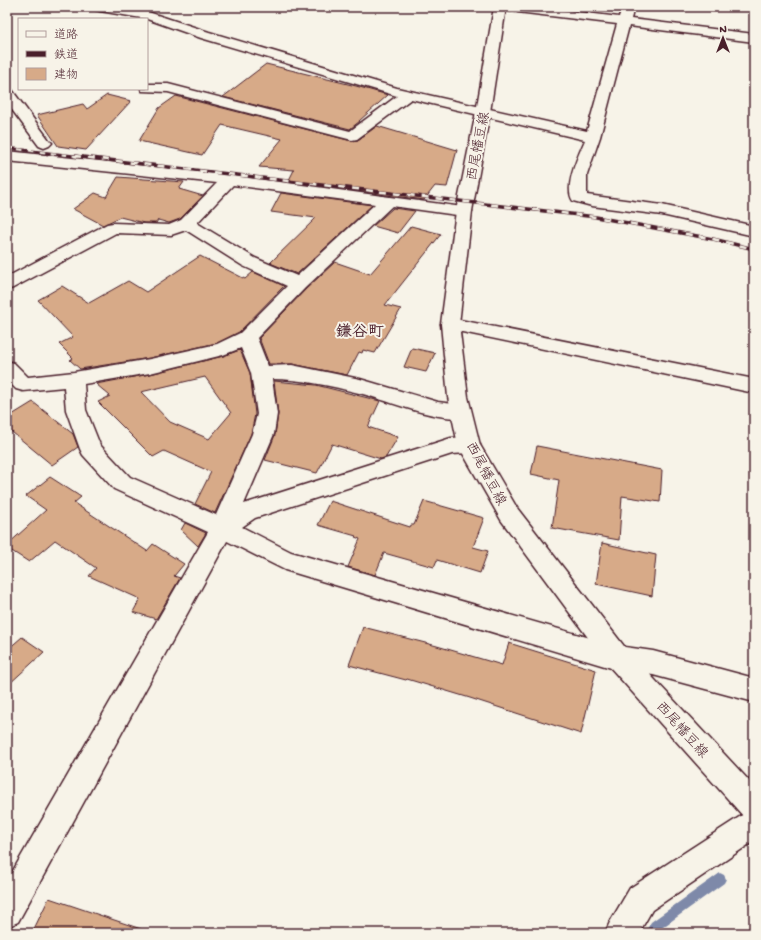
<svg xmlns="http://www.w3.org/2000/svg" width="761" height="940" font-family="'Gochi Hand','Klee One',sans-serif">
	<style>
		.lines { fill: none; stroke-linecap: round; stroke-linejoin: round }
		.stream { fill: #7e89a9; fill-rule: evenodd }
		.building { fill: #d7aa88; stroke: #4a1f2b; fill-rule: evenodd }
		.minor-casing { stroke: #4a1f2b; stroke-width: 3 }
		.major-casing { stroke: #4a1f2b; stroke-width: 3 }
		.minor { fill: #f7f3e8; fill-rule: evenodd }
		.major { fill: #f7f3e8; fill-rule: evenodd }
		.rail-far1-casing { stroke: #4a1f2b; stroke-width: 3 }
		.rail-casing { stroke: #4a1f2b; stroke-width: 3.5 }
		.rail-far1 { stroke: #f7f3e8; stroke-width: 2; stroke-dasharray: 5.5; stroke-linecap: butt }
		.rail { stroke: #f7f3e8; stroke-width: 2.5; stroke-dasharray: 7; stroke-linecap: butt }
		.labels { text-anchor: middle; stroke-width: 4; stroke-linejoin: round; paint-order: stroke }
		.street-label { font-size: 14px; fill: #4a1f2b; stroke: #f7f3e8 }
		.quarter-label { font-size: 16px; font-weight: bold; fill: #4a1f2b; stroke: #f7f3e8 }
	</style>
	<rect width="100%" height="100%" fill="#f7f3e8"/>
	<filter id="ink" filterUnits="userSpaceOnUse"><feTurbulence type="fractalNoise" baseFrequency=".025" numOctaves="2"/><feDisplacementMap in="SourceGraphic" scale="8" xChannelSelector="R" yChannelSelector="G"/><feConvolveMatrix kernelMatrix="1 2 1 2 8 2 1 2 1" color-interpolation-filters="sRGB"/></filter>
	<g filter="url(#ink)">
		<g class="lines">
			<path class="stream" d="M 720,873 L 724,875 L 726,879 L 724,883 L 659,930 L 657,933 L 645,933 L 651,922 Z"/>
		</g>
		<path class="building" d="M 266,64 L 356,86 L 388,95 L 359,121 L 360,121 L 350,129 L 223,97 Z
			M 107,95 L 131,101 L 86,150 L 58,146 L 37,115 L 83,104 L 87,109 Z
			M 176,96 L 352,141 L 358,140 L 377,126 L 457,150 L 447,187 L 435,186 L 424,200 L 288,182 L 294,170 L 259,167 L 282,139 L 222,125 L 202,155 L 139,141 L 159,108 Z
			M 118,177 L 184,182 L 179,189 L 203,196 L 180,219 L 169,223 L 158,220 L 156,223 L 144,223 L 120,217 L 103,225 L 73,209 L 95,193 L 106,197 Z
			M 281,193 L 372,205 L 297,274 L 270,263 L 316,218 L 271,212 Z
			M 393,208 L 415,211 L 398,233 L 373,226 Z
			M 411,226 L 441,234 L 385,305 L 401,309 L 375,353 L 363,350 L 362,353 L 359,352 L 347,375 L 292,364 L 269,364 L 259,338 L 306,289 L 335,262 L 370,274 Z
			M 200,256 L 245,279 L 253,272 L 284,286 L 239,332 L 217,343 L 150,358 L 80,369 L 70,360 L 73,358 L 59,344 L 73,337 L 38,300 L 62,286 L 89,303 L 128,281 L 146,292 Z
			M 412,348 L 435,353 L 426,372 L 404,367 Z
			M 240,350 L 250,373 L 255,414 L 251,434 L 215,513 L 195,504 L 211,472 L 164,451 L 153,457 L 98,402 L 110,396 L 96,384 L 150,374 L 223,356 ZM 205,377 L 231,413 L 209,439 L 170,422 L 141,392 Z
			M 274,381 L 316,385 L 380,401 L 368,427 L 398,437 L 386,457 L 381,459 L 332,444 L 317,473 L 265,460 L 275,435 L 278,414 Z
			M 33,402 L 73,434 L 78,447 L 52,465 L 7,428 L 7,418 Z
			M 537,446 L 662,470 L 660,502 L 622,496 L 619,540 L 552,528 L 559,480 L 531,474 Z
			M 50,477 L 81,497 L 74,503 L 147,551 L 153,544 L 184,564 L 174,576 L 180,578 L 156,619 L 133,612 L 140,599 L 89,576 L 96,568 L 55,540 L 29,562 L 7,548 L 7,545 L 46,510 L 26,496 Z
			M 330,501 L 410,527 L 411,525 L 414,525 L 424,501 L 484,518 L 473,547 L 488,551 L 480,573 L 437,560 L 434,567 L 384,553 L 375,575 L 348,567 L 360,539 L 355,537 L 356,536 L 318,525 Z
			M 185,523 L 206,533 L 198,546 L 181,530 Z
			M 602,543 L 656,555 L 652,596 L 596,584 Z
			M 363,627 L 437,646 L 502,665 L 509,643 L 596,670 L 581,734 L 470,698 L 407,679 L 406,680 L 349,665 Z
			M 22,637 L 44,652 L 7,686 L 7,650 Z
			M 49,898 L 141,929 L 141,933 L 32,933 Z"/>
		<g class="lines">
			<g class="minor-casing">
				<path id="minor" d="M 94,7 L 126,7 L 139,9 L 209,32 L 397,88 L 587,131 L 617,24 L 509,11 L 505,10 L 503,7 L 538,7 L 619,17 L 622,7 L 634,7 L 631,19 L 754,34 L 754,42 L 629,26 L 600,137 L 587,175 L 587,195 L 662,205 L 754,226 L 754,236 L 662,215 L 592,206 L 573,201 C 563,187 579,154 585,140 L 411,99 L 357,139 L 352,140 L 168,92 L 142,91 L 141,89 L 147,89 L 147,84 L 168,84 L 350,131 L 397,96 L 201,38 L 147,19 L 100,11 L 96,10 Z
					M 7,89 L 12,90 L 49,140 L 52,143 L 49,146 L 44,148 L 39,146 L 7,103 Z
					M 7,151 L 229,175 L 470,208 L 472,211 L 470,214 L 464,216 L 392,206 L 305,288 L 257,338 L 268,366 L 292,365 L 360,379 L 438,402 L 468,406 L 471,411 L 468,416 C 440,424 388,400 359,393 C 331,386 301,379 272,379 L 277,414 L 274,434 L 244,504 L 451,438 L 469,437 L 477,439 L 480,445 L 477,451 L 469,453 L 452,454 L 255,518 L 242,527 L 291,552 L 618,646 L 653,651 L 754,678 L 754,702 L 653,675 L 618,670 L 285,570 L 227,541 L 18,922 L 7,927 L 7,881 L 208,532 L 114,489 L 83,455 L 80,449 L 66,410 L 64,387 L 23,391 L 16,389 L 7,380 L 7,361 L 14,363 L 28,377 L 74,372 L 150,359 L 217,344 L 240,333 L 287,286 L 243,266 L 186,230 L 171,235 L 116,233 L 13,288 L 7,290 L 7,277 L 107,224 L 113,223 L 169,225 L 181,220 L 217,183 L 7,161 ZM 233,185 L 375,204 L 297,276 L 255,258 L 197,223 ZM 241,348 L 251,373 L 257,414 L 252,434 L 216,515 L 130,477 L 100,445 L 86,410 L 84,384 L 150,373 L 223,355 Z
					M 450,318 L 754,379 L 754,393 L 443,328 L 441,324 L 443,320 Z
					M 754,809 L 754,841 L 652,910 L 639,933 L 605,933 L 610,922 L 630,888 L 744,814 Z"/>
			</g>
			<g class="major-casing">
				<path id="major" d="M 494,7 L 506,7 L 490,112 L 472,211 L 459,324 L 468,397 L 480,445 L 517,508 L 627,650 L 754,786 L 754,822 L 744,817 L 609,666 L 501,520 L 458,445 L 448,397 L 441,324 L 456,211 L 476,112 Z"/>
			</g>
			<use href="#minor" class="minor"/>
			<use href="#major" class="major"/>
			<g class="rail-far1-casing">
				<path id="rail-far1" d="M 7,148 L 83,157"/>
			</g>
			<g class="rail-casing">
				<path id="rail" d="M 74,156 L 596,217 L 713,239 L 754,249"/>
			</g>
			<use href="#rail-far1" class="rail-far1"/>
			<use href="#rail" class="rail"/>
		</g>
	</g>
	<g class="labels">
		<g class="street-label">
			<text transform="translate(477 146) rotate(-79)" y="5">西尾幡豆線</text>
			<text transform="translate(487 473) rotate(62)" y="5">西尾幡豆線</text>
			<text transform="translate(683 729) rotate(48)" y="5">西尾幡豆線</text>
		</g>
		<g class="quarter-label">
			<text x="360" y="336">鎌谷町</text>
		</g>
	</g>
	<rect width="761" height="940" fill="none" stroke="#f7f3e8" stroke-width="24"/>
	<rect x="12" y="12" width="737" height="916" fill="none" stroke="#4a1f2b" stroke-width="1.5" filter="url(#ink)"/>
	<rect x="18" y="18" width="130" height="72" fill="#f7f3e8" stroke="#b29e9c"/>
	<rect x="26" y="31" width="20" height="6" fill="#f7f3e8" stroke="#b29e9c"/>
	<text x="54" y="38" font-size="12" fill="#4a1f2b">道路</text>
	<rect x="26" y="51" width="20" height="6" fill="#4a1f2b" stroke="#b29e9c"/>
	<text x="54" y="58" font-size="12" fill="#4a1f2b">鉄道</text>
	<rect x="26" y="68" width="20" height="12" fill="#d7aa88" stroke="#b29e9c"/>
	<text x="54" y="78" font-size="12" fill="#4a1f2b">建物</text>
	<g transform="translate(723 38)" stroke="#f7f3e8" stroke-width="3" paint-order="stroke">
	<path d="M0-3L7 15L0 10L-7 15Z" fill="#4a1f2b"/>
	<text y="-6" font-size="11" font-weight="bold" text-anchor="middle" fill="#4a1f2b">N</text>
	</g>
</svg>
